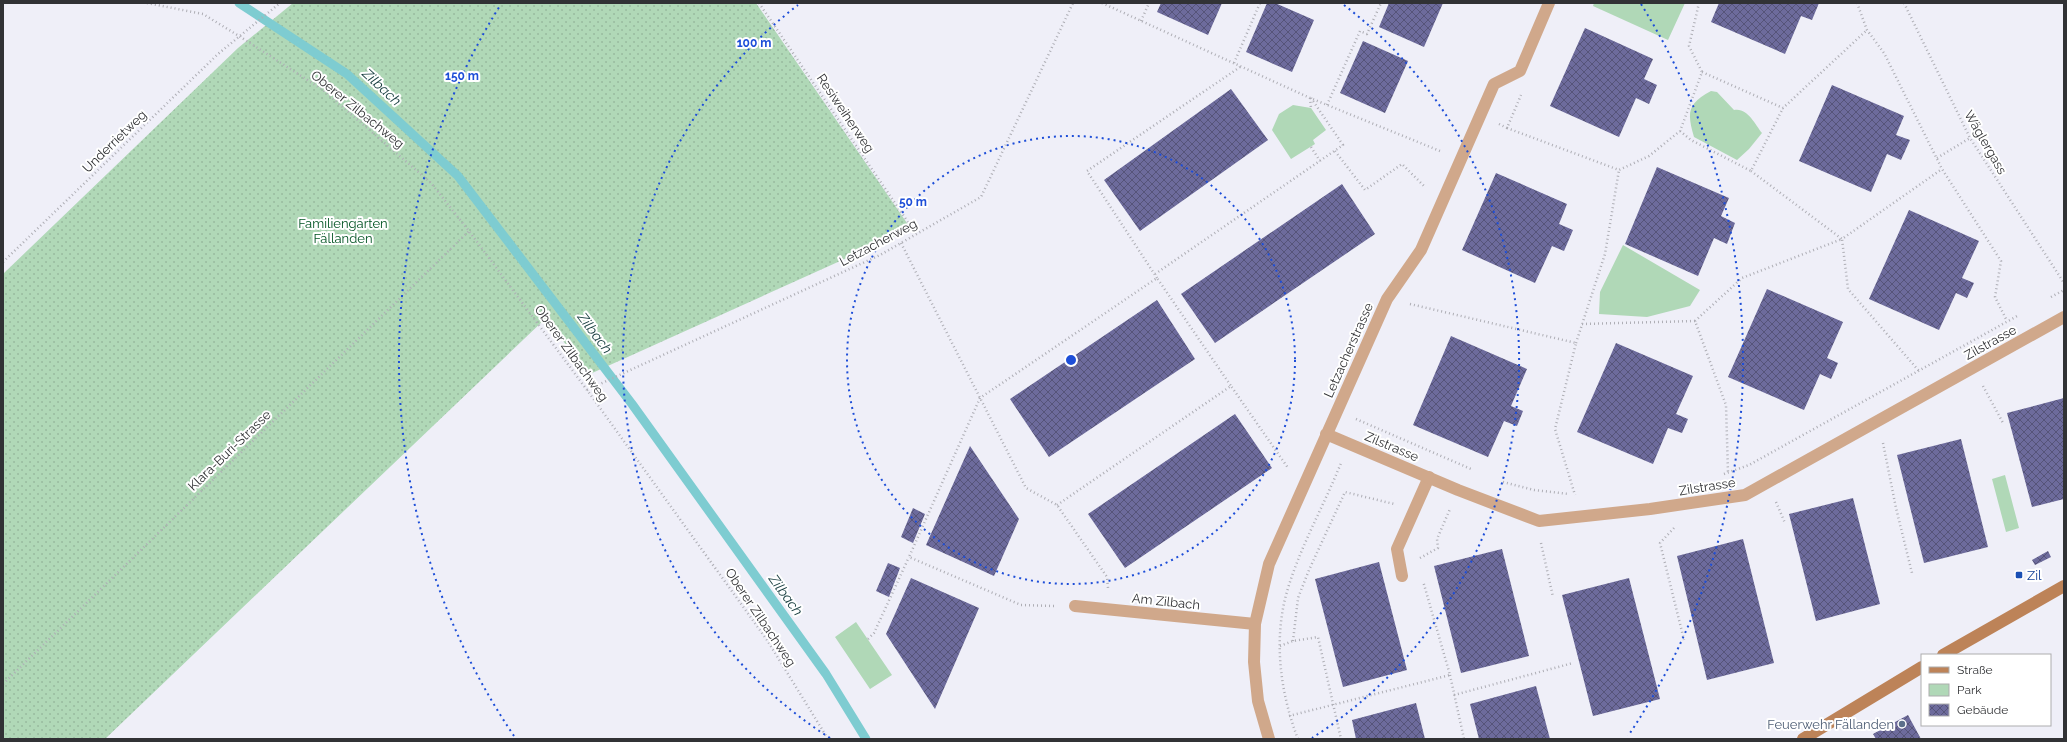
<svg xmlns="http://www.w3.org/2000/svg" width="2067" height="742" font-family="Raleway,sans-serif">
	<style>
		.park { fill: #b0d8b7 }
		.garden { fill: url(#garden-dots) }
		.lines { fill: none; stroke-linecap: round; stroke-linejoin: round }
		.stream { stroke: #7eccd1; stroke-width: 9 }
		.building { fill: url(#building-cross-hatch) }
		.path { stroke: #aeaeb5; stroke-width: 2.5; stroke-dasharray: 1 3; stroke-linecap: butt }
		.lane { stroke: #d0a88b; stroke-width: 12 }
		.street { stroke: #d0a88b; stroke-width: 12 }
		.secondary { stroke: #bd8358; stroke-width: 12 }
		.ring { fill: none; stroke: #1d4ed8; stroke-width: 2; stroke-dasharray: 2 4 }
		.transit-dot { fill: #1a4fb4; stroke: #fff; stroke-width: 1.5 }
		.service-dot { fill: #5c6f8a; stroke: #fff; stroke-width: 1.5 }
		.labels { text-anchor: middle; stroke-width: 4; stroke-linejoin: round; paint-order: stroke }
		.street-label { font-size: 13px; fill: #313235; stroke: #fff }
		.park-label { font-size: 13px; fill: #005322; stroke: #fff }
		.transit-label { font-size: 13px; fill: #164399; stroke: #fff; text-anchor: start }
		.service-label { font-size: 13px; fill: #4e5e75; stroke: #fff; text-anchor: end }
		.water-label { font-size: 14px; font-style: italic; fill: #163c3e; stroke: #fff }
		.centre { fill: #1d4ed8; stroke: #fff; stroke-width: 2 }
		.ring-label { font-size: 12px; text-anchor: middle; font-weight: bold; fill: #1d4ed8; stroke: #fff; stroke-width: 4; stroke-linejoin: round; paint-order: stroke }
	</style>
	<defs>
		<pattern id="garden-dots" width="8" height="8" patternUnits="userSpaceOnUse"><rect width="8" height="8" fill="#b0d8b7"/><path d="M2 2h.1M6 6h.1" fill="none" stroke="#98ba9e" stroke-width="1.8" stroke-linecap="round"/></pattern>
		<pattern id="building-cross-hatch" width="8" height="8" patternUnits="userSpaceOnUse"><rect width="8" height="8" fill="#6d6b9c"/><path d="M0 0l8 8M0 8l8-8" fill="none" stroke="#565479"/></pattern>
	</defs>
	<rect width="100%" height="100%" fill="#efeff8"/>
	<path class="park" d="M 1594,3 L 1685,3 L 1668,40 L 1593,6 Z
		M 1711,91 L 1717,92 L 1734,110 C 1747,107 1755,124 1762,133 L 1749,149 L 1737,160 L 1694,137 C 1687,113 1687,104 1711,91 Z
		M 1293,105 L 1311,108 L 1326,130 L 1313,140 L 1315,144 L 1291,159 L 1272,130 L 1279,114 Z
		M 1623,245 L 1700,290 L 1690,306 L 1647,317 L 1599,314 L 1600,292 Z
		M 2005,475 L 2019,528 L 2006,532 L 1992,479 Z
		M 856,622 L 892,675 L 870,689 L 835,637 Z"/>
	<path class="garden" d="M 293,3 L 756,3 L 911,229 L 590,374 L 545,319 L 105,739 L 3,739 L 3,274 L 238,48 Z"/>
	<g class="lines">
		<path class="stream" d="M 239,3 L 347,74 L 458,176 L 632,404 L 826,674 L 866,739"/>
	</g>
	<path class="building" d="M 1161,3 L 1222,3 L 1208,35 L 1157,12 Z
		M 1267,3 L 1275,3 L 1314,20 L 1292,72 L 1246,52 Z
		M 1389,3 L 1443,3 L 1424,47 L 1379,27 Z
		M 1719,3 L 1819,3 L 1812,20 L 1801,16 L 1785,54 L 1711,22 Z
		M 1585,28 L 1653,59 L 1644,79 L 1657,85 L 1649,104 L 1636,98 L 1619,137 L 1550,106 Z
		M 1363,41 L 1408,61 L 1385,113 L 1340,93 Z
		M 1832,85 L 1904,116 L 1896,135 L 1910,140 L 1901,160 L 1887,154 L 1871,192 L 1799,161 Z
		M 1231,89 L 1268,140 L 1140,231 L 1104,180 Z
		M 1657,167 L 1729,198 L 1721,216 L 1735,223 L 1727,244 L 1714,238 L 1698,276 L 1625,244 Z
		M 1496,173 L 1567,204 L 1559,224 L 1573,230 L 1564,251 L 1552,246 L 1535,283 L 1462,250 Z
		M 1342,184 L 1375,234 L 1215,343 L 1181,294 Z
		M 1909,210 L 1979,241 L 1962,278 L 1974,283 L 1967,298 L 1956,293 L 1939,330 L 1869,299 Z
		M 1767,289 L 1843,322 L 1827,358 L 1838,363 L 1831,379 L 1820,374 L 1804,410 L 1728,377 Z
		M 1157,300 L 1195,359 L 1049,457 L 1010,399 Z
		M 1451,336 L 1527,369 L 1511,406 L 1523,411 L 1517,426 L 1504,421 L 1488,457 L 1413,425 Z
		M 1616,343 L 1693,376 L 1676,414 L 1688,419 L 1682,433 L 1668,428 L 1653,464 L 1577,432 Z
		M 2064,398 L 2064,499 L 2032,507 L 2007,413 Z
		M 1235,414 L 1272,468 L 1125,568 L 1088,514 Z
		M 1961,439 L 1988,547 L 1924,563 L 1897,455 Z
		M 970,446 L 1019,519 L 994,576 L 926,545 Z
		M 1853,498 L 1880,604 L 1816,621 L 1789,514 Z
		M 913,508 L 925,514 L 913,543 L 901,537 Z
		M 1743,539 L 1774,663 L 1707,680 L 1677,556 Z
		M 1502,549 L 1529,656 L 1461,673 L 1434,566 Z
		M 2048,551 L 2051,557 L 2035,565 L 2032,560 Z
		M 1379,562 L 1407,670 L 1343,687 L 1315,579 Z
		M 888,563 L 900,568 L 889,597 L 876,591 Z
		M 911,578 L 979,608 L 935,709 L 886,634 Z
		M 1629,578 L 1660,699 L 1593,716 L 1562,595 Z
		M 1536,686 L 1550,739 L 1479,739 L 1470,704 Z
		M 1416,703 L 1425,739 L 1356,739 L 1352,720 Z
		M 1908,715 L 1921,739 L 1876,739 L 1873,734 Z"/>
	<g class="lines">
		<path class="path" d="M 147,3 L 203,14 L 239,36 L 323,90 L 431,183 L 469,231 L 587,390 L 767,640 L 828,739
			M 759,3 L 916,234
			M 1102,3 L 1310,98 L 1440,151
			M 1857,3 L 1867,30 L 1884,53 L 1942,169 L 2001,261 L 1995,297 L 2007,321
			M 1904,3 L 1970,138 L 2064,283
			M 1141,21 L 1149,3
			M 1234,63 L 1260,3
			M 1702,72 L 1783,108 L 1867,30
			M 1310,98 L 1311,108
			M 1327,105 L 1360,31 L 1367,34 L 1381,3
			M 1499,124 L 1507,128 L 1521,95
			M 1507,128 L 1619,170 L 1649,156 L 1680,131 L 1702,72 L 1689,46 L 1699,3
			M 1680,131 L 1691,140 L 1751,171 L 1783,108
			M 1311,147 L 1320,161
			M 1335,151 L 1365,190 L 1402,164 L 1425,187
			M 1937,158 L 1970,138
			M 1751,171 L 1842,239 L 1942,169
			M 901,243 L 1026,488 L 1057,505 L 1107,577 L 1108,588
			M 3,262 L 218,54 L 280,3
			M 1155,274 L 1343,145 L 1311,98
			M 1157,278 L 1087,171 L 1240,67
			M 2051,297 L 2064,290
			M 1410,304 L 1576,343 L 1555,429 L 1575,495
			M 1695,321 L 1742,278 L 1842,239 L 1848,289 L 1919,371
			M 1582,324 L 1695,321 L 1726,405 L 1728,473
			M 1576,343 L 1605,254 L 1619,170
			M 1983,386 L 2003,423
			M 587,390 L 880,255 L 981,197 L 1073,3
			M 1356,419 L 1471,469
			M 1883,443 L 1896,508 L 1912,573
			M 1724,474 L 1749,465 L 2019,315
			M 1503,482 L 1534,490 L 1569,494
			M 1776,502 L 1785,523
			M 1057,505 L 1231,386 L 1288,468
			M 1674,528 L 1660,543 L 1684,640
			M 1541,543 L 1553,597
			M 1420,558 L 1438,548 L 1437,539 L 1450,509
			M 1054,606 L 1021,605 L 909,557 L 980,398 L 1157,278 L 1231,386
			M 868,639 L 874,633 L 909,557
			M 1293,641 L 1298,598 L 1309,570 L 1345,492 L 1394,504
			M 1280,646 L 1293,641 L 1318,637 L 1341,739
			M 1450,675 L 1464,739
			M 3,684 L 469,231
			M 1454,695 L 1573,663
			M 1289,716 L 1450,675 L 1423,581
			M 1298,739 C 1281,695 1274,645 1285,599 C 1297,552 1323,508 1341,463"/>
		<path class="lane" d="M 1402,576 L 1397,549 L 1429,477"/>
		<path class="street" d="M 1326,434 L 1458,490 L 1539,521 L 1650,509 L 1745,495 L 2064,317
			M 1075,606 L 1255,624
			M 1269,739 L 1258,701 L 1254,662 L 1255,624 L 1269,564 L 1387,299 L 1421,250 L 1494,84 L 1520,71 L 1549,3"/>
		<path class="secondary" d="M 1943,655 L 2064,586
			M 1803,739 L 1922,667"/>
	</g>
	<g class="ring">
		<circle cx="1071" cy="360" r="224"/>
		<path d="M830 738A448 448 0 0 1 798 5M1344 5A448 448 0 0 1 1312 738"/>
		<path d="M514 736A672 672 0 0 1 501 4M1641 4A672 672 0 0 1 1628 736"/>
	</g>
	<rect class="transit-dot" x="2015" y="571" width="8" height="8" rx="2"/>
	<circle class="service-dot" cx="1902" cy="724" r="4"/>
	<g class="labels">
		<g class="street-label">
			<text transform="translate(358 109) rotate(39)" y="5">Oberer Zilbachweg</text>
			<text transform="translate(846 113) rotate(56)" y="5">Resiweiherweg</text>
			<text transform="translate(114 141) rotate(-44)" y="5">Underrietweg</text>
			<text transform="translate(1986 142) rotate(60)" y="5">Wäglergass</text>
			<text transform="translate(878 242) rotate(-28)" y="5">Letzacherweg</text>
			<text transform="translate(1990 342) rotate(-29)" y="5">Zilstrasse</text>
			<text transform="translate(1348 350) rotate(-66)" y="5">Letzacherstrasse</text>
			<text transform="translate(572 353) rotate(54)" y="5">Oberer Zilbachweg</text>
			<text transform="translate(1392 446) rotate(23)" y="5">Zilstrasse</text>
			<text transform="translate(229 450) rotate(-44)" y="5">Klara-Buri-Strasse</text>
			<text transform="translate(1707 486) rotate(-9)" y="5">Zilstrasse</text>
			<text transform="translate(1166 601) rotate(6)" y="5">Am Zilbach</text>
			<text transform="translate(761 617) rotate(56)" y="5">Oberer Zilbachweg</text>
		</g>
		<g class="park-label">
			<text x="343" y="228">Familiengärten<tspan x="343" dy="15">Fällanden</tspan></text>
		</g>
		<g class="transit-label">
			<text x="2027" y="580">Zil</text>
		</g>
		<g class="service-label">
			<text x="1894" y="729">Feuerwehr Fällanden</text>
		</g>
		<g class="water-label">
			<text transform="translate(382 87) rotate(43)" y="5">Zilbach</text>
			<text transform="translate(595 333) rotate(53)" y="5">Zilbach</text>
			<text transform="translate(786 595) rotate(54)" y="5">Zilbach</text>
		</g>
	</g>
	<circle cx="1071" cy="360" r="6" class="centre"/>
	<g class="ring-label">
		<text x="754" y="47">100 m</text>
		<text x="462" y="80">150 m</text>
		<text x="913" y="206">50 m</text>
	</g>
	<rect width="2067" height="742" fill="none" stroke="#313235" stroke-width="8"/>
	<rect x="1921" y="654" width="130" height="72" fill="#ffffff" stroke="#adadae"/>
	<rect x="1929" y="667" width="20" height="6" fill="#bd8358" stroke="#adadae"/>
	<text x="1957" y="674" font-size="12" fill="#313235">Straße</text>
	<rect x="1929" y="684" width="20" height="12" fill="#b0d8b7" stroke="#adadae"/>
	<text x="1957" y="694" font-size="12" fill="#313235">Park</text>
	<rect x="1929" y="704" width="20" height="12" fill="url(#building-cross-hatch)" stroke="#adadae"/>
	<text x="1957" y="714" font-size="12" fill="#313235">Gebäude</text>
</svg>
